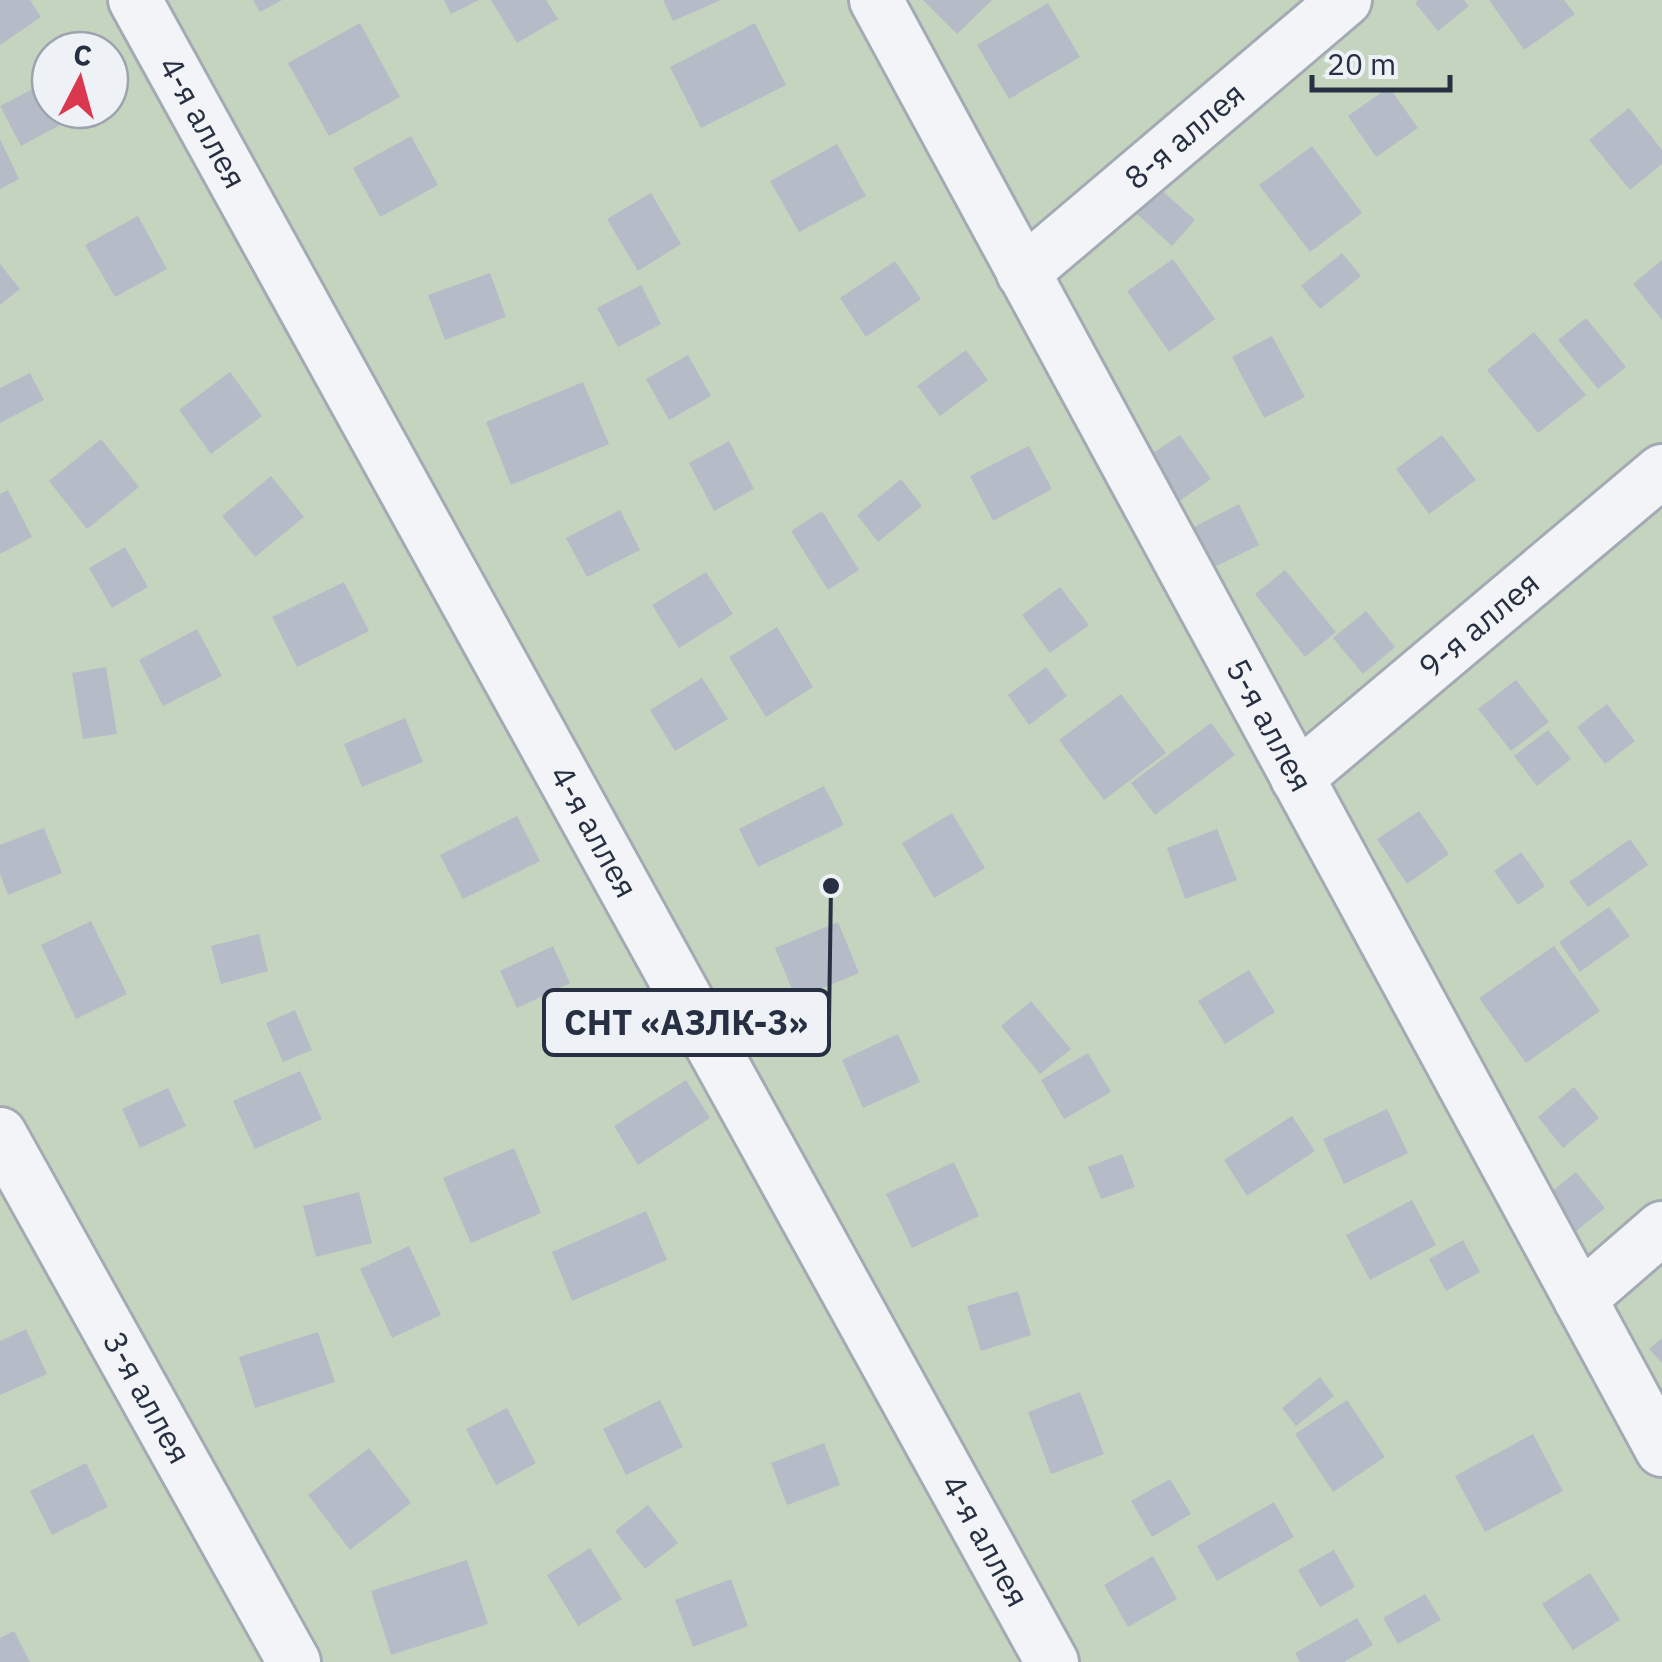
<svg xmlns="http://www.w3.org/2000/svg" width="1662" height="1662" font-family="'IBM Plex Sans',sans-serif">
	<style>
		.green { fill: #c4d4bf; fill-rule: evenodd }
		.building { fill: #b5bcc7 }
		.lines { fill: none; stroke-linecap: round; stroke-linejoin: round }
		.minor-casing { stroke: #a4aab4; stroke-width: 58 }
		.minor { stroke: #f2f4f7; stroke-width: 52 }
		.labels { text-anchor: middle; stroke-width: 9; stroke-linejoin: round; paint-order: stroke }
		.street-label { font-size: 32px; fill: #263042; stroke: #eef2f7 }
		.leader { fill: none; stroke: #263042; stroke-width: 4 }
		.callout-dot { fill: #263042; stroke: #eef2f7; stroke-width: 4 }
		.callout { fill: #eef2f7; stroke: #263042; stroke-width: 4 }
		.callout-label { font-size: 35px; text-anchor: middle; font-weight: bold; fill: #263042 }
	</style>
	<rect width="100%" height="100%" fill="#dfe3e9"/>
	<path class="green" d="M 0,0 L 1662,0 L 1662,1662 L 0,1662 ZM 50,50 L 110,50 L 110,110 L 50,110 Z"/>
	<path class="building" d="M 0,0 L 30,0 L 41,17 L 0,45 Z
		M 253,0 L 282,0 L 260,12 Z
		M 444,0 L 479,0 L 451,14 Z
		M 491,0 L 546,0 L 558,19 L 517,43 Z
		M 663,0 L 721,0 L 673,21 Z
		M 923,0 L 992,0 L 957,34 Z
		M 1418,0 L 1464,0 L 1469,6 L 1438,31 L 1415,3 Z
		M 1489,0 L 1564,0 L 1575,14 L 1524,50 Z
		M 1048,3 L 1080,57 L 1009,99 L 977,45 Z
		M 360,23 L 400,97 L 329,136 L 288,63 Z
		M 755,23 L 786,85 L 701,128 L 670,67 Z
		M 50,80 L 50,110 L 76,110 L 79,115 L 21,146 L 0,106 Z
		M 1389,87 L 1418,128 L 1376,157 L 1348,116 Z
		M 1629,108 L 1662,150 L 1662,164 L 1630,190 L 1589,140 Z
		M 411,136 L 438,185 L 380,217 L 353,168 Z
		M 0,139 L 19,179 L 0,189 Z
		M 837,144 L 866,196 L 799,232 L 770,181 Z
		M 1312,146 L 1362,213 L 1310,252 L 1259,185 Z
		M 1158,187 L 1195,220 L 1172,246 L 1135,212 Z
		M 651,193 L 681,244 L 638,271 L 607,219 Z
		M 138,216 L 167,269 L 115,297 L 85,245 Z
		M 1342,253 L 1361,276 L 1320,309 L 1301,286 Z
		M 1173,259 L 1215,319 L 1169,352 L 1127,291 Z
		M 1662,260 L 1662,320 L 1633,284 Z
		M 895,261 L 921,299 L 866,337 L 840,298 Z
		M 0,264 L 20,289 L 0,305 Z
		M 490,273 L 506,317 L 445,340 L 428,295 Z
		M 641,285 L 661,324 L 618,347 L 597,308 Z
		M 1586,318 L 1626,367 L 1598,389 L 1558,340 Z
		M 1534,332 L 1586,395 L 1538,433 L 1487,370 Z
		M 1272,336 L 1305,397 L 1264,418 L 1232,357 Z
		M 966,350 L 988,380 L 940,416 L 917,386 Z
		M 688,355 L 711,396 L 669,420 L 646,379 Z
		M 230,372 L 262,416 L 211,454 L 179,410 Z
		M 30,373 L 44,400 L 0,423 L 0,388 Z
		M 583,382 L 609,444 L 511,485 L 486,422 Z
		M 1180,435 L 1211,479 L 1168,509 L 1137,464 Z
		M 1442,435 L 1476,480 L 1429,514 L 1396,469 Z
		M 101,439 L 139,487 L 87,529 L 49,481 Z
		M 729,441 L 754,489 L 714,511 L 689,463 Z
		M 1029,446 L 1052,489 L 993,521 L 970,476 Z
		M 271,476 L 304,517 L 255,557 L 222,516 Z
		M 901,479 L 922,506 L 878,542 L 857,515 Z
		M 8,490 L 32,537 L 0,554 L 0,494 Z
		M 1239,504 L 1259,545 L 1200,574 L 1180,534 Z
		M 620,510 L 640,550 L 587,577 L 566,538 Z
		M 822,511 L 859,570 L 828,590 L 791,531 Z
		M 125,547 L 148,587 L 112,608 L 89,568 Z
		M 1285,570 L 1336,632 L 1305,657 L 1255,594 Z
		M 706,572 L 733,614 L 679,648 L 652,605 Z
		M 344,582 L 369,631 L 297,667 L 272,617 Z
		M 1060,587 L 1089,625 L 1050,653 L 1022,615 Z
		M 1366,611 L 1395,647 L 1363,674 L 1333,638 Z
		M 777,627 L 813,687 L 766,717 L 729,657 Z
		M 197,629 L 222,676 L 163,706 L 139,660 Z
		M 106,667 L 117,734 L 83,739 L 72,673 Z
		M 1046,667 L 1067,696 L 1029,725 L 1008,695 Z
		M 702,678 L 728,719 L 675,751 L 650,710 Z
		M 1516,680 L 1549,722 L 1511,751 L 1478,709 Z
		M 1121,694 L 1166,753 L 1104,800 L 1059,740 Z
		M 1607,704 L 1635,741 L 1605,764 L 1577,727 Z
		M 405,718 L 423,762 L 362,787 L 344,744 Z
		M 1211,723 L 1235,755 L 1155,815 L 1131,783 Z
		M 1548,730 L 1571,759 L 1537,786 L 1514,756 Z
		M 824,786 L 844,825 L 758,867 L 739,829 Z
		M 1419,811 L 1449,854 L 1407,884 L 1377,839 Z
		M 952,813 L 985,868 L 934,898 L 902,843 Z
		M 517,816 L 540,861 L 463,899 L 440,855 Z
		M 44,828 L 62,873 L 8,895 L 0,874 L 0,845 Z
		M 1217,829 L 1237,880 L 1185,899 L 1167,848 Z
		M 1630,839 L 1648,865 L 1588,907 L 1569,882 Z
		M 1521,852 L 1545,886 L 1518,905 L 1494,871 Z
		M 1609,907 L 1630,936 L 1580,972 L 1559,942 Z
		M 91,921 L 127,994 L 76,1019 L 41,945 Z
		M 838,922 L 859,973 L 796,999 L 775,948 Z
		M 259,934 L 268,971 L 221,984 L 211,946 Z
		M 553,946 L 570,983 L 517,1008 L 500,971 Z
		M 1554,946 L 1600,1011 L 1526,1063 L 1479,998 Z
		M 1249,970 L 1275,1012 L 1225,1044 L 1198,1001 Z
		M 1031,1001 L 1071,1049 L 1040,1074 L 1001,1026 Z
		M 295,1010 L 312,1050 L 283,1062 L 266,1023 Z
		M 898,1034 L 920,1082 L 863,1108 L 842,1060 Z
		M 1088,1053 L 1111,1092 L 1064,1119 L 1041,1080 Z
		M 300,1071 L 322,1119 L 255,1149 L 233,1101 Z
		M 686,1080 L 710,1118 L 638,1165 L 614,1126 Z
		M 1574,1087 L 1599,1118 L 1563,1148 L 1538,1117 Z
		M 168,1088 L 186,1126 L 140,1148 L 122,1109 Z
		M 1387,1109 L 1408,1153 L 1344,1184 L 1323,1139 Z
		M 1292,1116 L 1315,1151 L 1247,1196 L 1224,1160 Z
		M 514,1148 L 541,1213 L 471,1243 L 443,1178 Z
		M 1122,1154 L 1135,1187 L 1101,1199 L 1088,1167 Z
		M 954,1162 L 979,1216 L 912,1248 L 886,1194 Z
		M 1576,1172 L 1605,1208 L 1575,1232 L 1546,1196 Z
		M 359,1192 L 372,1243 L 316,1257 L 303,1206 Z
		M 1412,1200 L 1436,1245 L 1370,1280 L 1346,1235 Z
		M 646,1211 L 667,1260 L 572,1301 L 552,1252 Z
		M 1463,1240 L 1480,1272 L 1446,1291 L 1429,1259 Z
		M 409,1246 L 441,1315 L 392,1338 L 360,1269 Z
		M 1018,1291 L 1031,1335 L 981,1351 L 967,1306 Z
		M 26,1329 L 47,1374 L 0,1395 L 0,1341 Z
		M 318,1332 L 335,1382 L 255,1408 L 239,1357 Z
		M 1662,1338 L 1662,1363 L 1649,1349 Z
		M 1320,1377 L 1334,1396 L 1296,1426 L 1282,1408 Z
		M 1080,1392 L 1104,1454 L 1051,1474 L 1028,1412 Z
		M 660,1400 L 683,1447 L 626,1475 L 603,1429 Z
		M 1347,1400 L 1385,1457 L 1333,1492 L 1295,1434 Z
		M 507,1408 L 536,1463 L 496,1485 L 466,1429 Z
		M 1533,1434 L 1563,1491 L 1485,1532 L 1455,1476 Z
		M 824,1443 L 840,1485 L 787,1505 L 771,1463 Z
		M 369,1448 L 411,1503 L 350,1550 L 308,1495 Z
		M 86,1463 L 108,1507 L 52,1535 L 30,1491 Z
		M 1170,1479 L 1191,1514 L 1152,1537 L 1131,1501 Z
		M 1274,1502 L 1294,1537 L 1217,1581 L 1197,1546 Z
		M 648,1505 L 678,1543 L 645,1569 L 615,1531 Z
		M 590,1548 L 622,1599 L 578,1626 L 547,1575 Z
		M 1334,1550 L 1355,1587 L 1320,1607 L 1298,1570 Z
		M 1153,1556 L 1177,1599 L 1128,1627 L 1104,1585 Z
		M 467,1560 L 488,1624 L 391,1655 L 371,1591 Z
		M 1590,1573 L 1620,1620 L 1573,1650 L 1542,1604 Z
		M 731,1579 L 748,1626 L 693,1647 L 675,1600 Z
		M 1425,1594 L 1441,1620 L 1398,1644 L 1383,1618 Z
		M 1357,1618 L 1373,1645 L 1344,1662 L 1300,1662 L 1295,1653 Z
		M 14,1631 L 30,1662 L 0,1662 L 0,1638 Z"/>
	<g class="lines">
		<g class="minor-casing">
			<g id="minor">
				<path id="s1" d="M 135,0 L 1052,1662"/>
				<path id="s2" d="M 876,0 L 1662,1450"/>
				<path id="s3" d="M 1023,273 L 1345,0"/>
				<path id="s4" d="M 1297,778 L 1662,471"/>
				<path id="s5" d="M 0,1134 L 294,1662"/>
				<path d="M 1580,1299 L 1662,1228"/>
			</g>
		</g>
		<use href="#minor" class="minor"/>
	</g>
	<g class="labels">
		<g class="street-label">
			<text dy="11" stroke="none"><textPath href="#s1" startOffset="140">4-я аллея</textPath></text>
			<text dy="11" stroke="none"><textPath href="#s3" startOffset="212">8-я аллея</textPath></text>
			<text dy="11" stroke="none"><textPath href="#s4" startOffset="238">9-я аллея</textPath></text>
			<text dy="11" stroke="none"><textPath href="#s2" startOffset="825">5-я аллея</textPath></text>
			<text dy="11" stroke="none"><textPath href="#s1" startOffset="950">4-я аллея</textPath></text>
			<text dy="11" stroke="none"><textPath href="#s5" startOffset="302">3-я аллея</textPath></text>
			<text dy="11" stroke="none"><textPath href="#s1" startOffset="1760">4-я аллея</textPath></text>
		</g>
	</g>
	<path class="leader" d="M831 886L829 1023"/>
	<circle class="callout-dot" cx="831" cy="886" r="10"/>
	<rect class="callout" x="544" y="990" width="285" height="65" rx="10"/>
	<g class="callout-label">
		<text x="686" y="1035">СНТ «АЗЛК-3»</text>
	</g>
	<g transform="translate(80 80) rotate(6)"><circle r="48" fill="#eef2f7" stroke="#9ea4af" stroke-width="2.5"/>
	<path d="M0-8L18 38L0 25L-18 38Z" fill="#da3851"/>
	<text y="-15" font-size="28" font-weight="bold" text-anchor="middle" fill="#263042">С</text>
	</g>
	<path d="M1312 75v15h138v-15" fill="none" stroke="#263042" stroke-width="5"/>
	<text x="1327" y="75" font-size="30" fill="#263042" stroke="#eef2f7" stroke-width="8" paint-order="stroke">20 m</text>
</svg>
